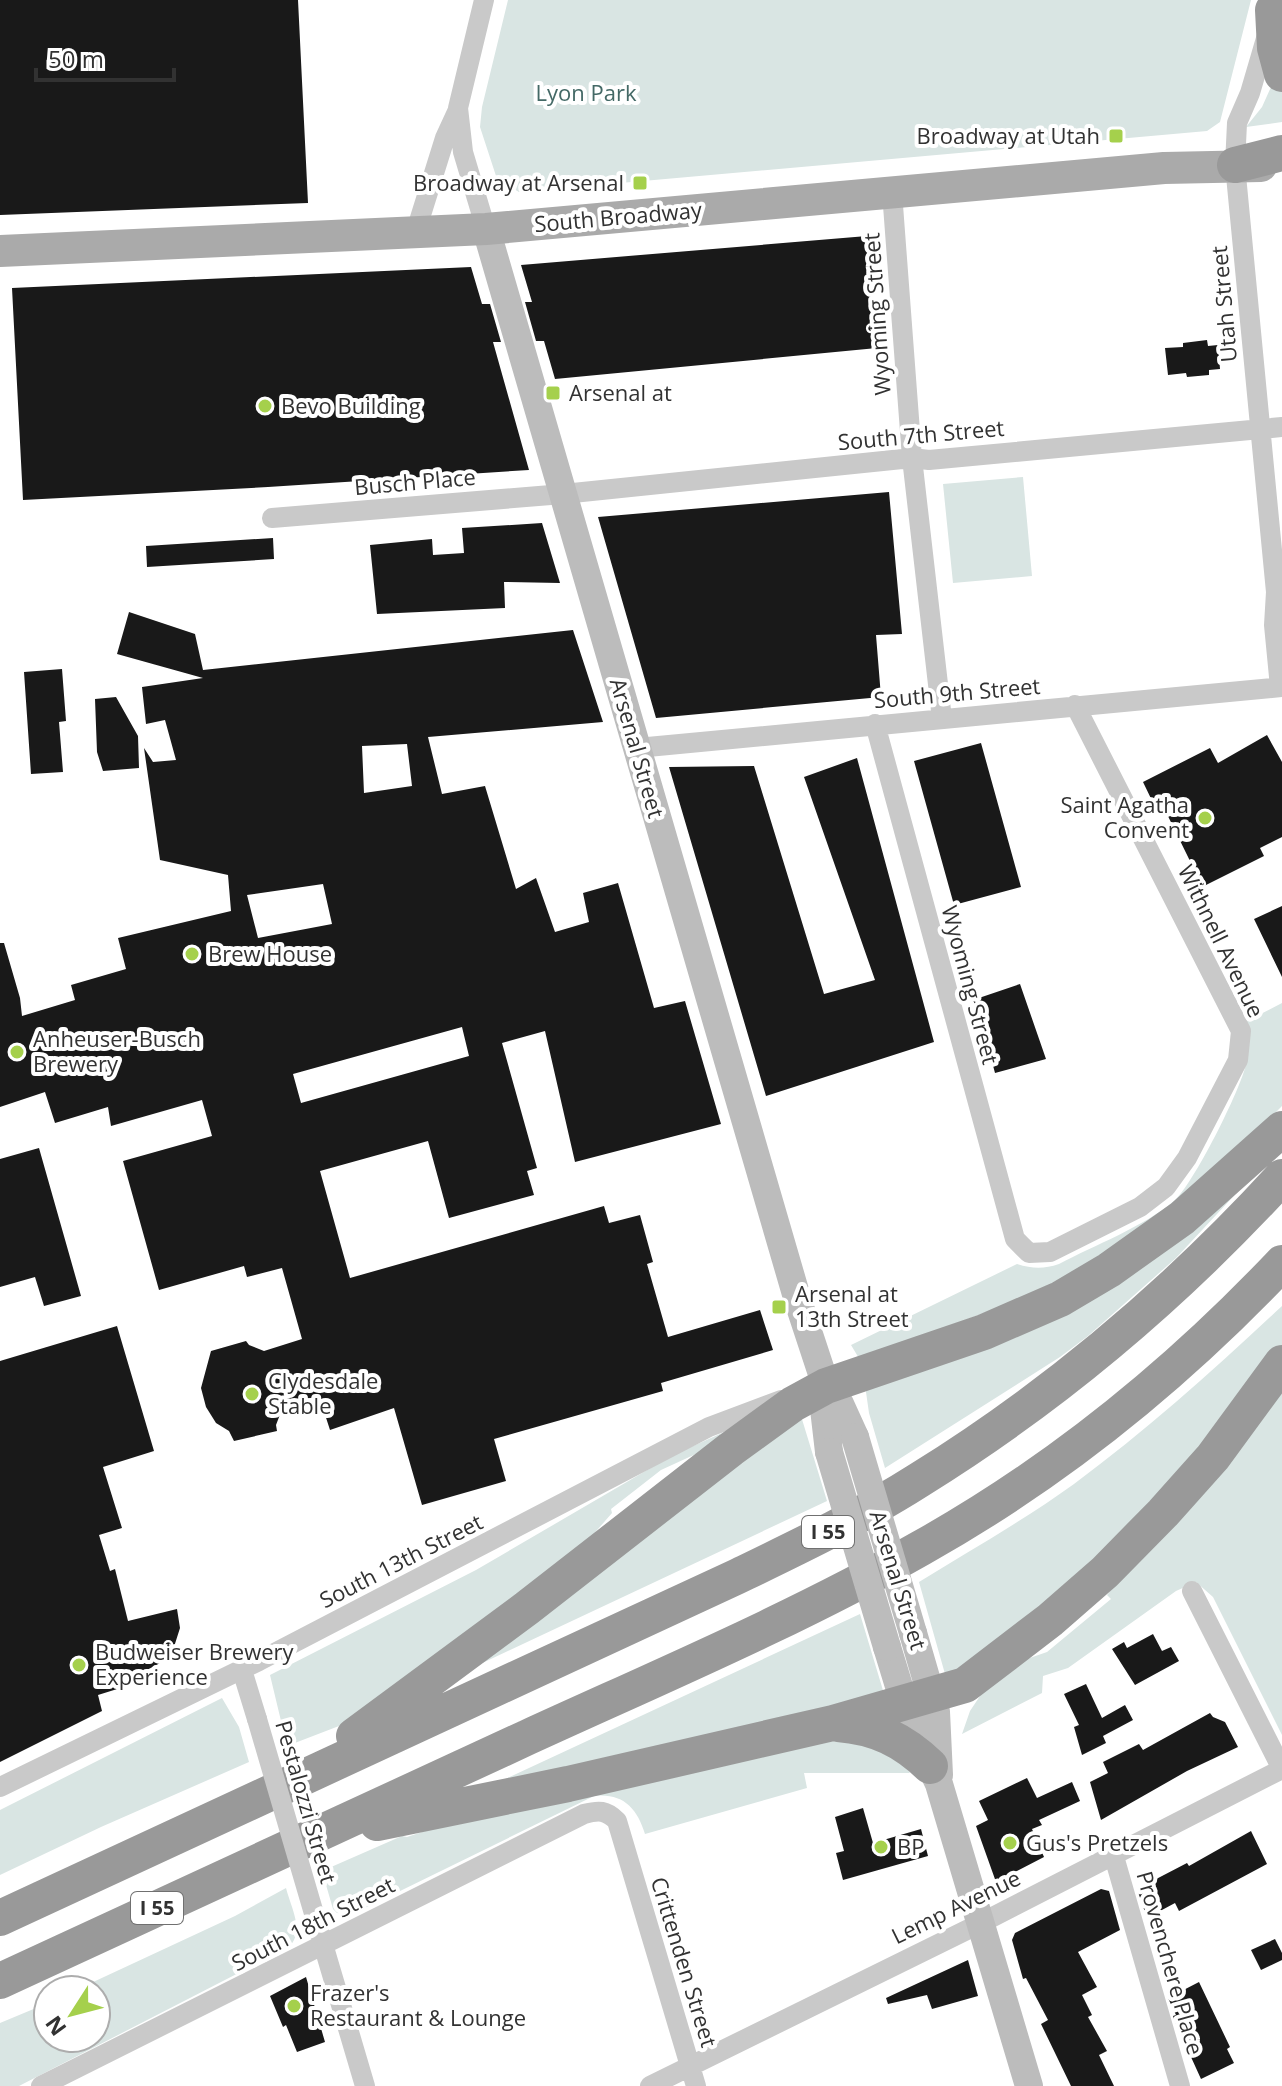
<svg xmlns="http://www.w3.org/2000/svg" width="1282" height="2086" font-family="'Open Sans',sans-serif">
	<style>
		.green { fill: #d9e5e3 }
		.building { fill: #191919; fill-rule: evenodd }
		.lines { fill: none; stroke-linecap: round; stroke-linejoin: round }
		.minor { stroke: #c9c9c9; stroke-width: 20 }
		.secondary { stroke: #bcbcbc; stroke-width: 28 }
		.primary { stroke: #aaa; stroke-width: 32 }
		.motorway { stroke: #999; stroke-width: 36 }
		.minor-bridge { stroke: #c9c9c9; stroke-width: 20 }
		.secondary-bridge { stroke: #bcbcbc; stroke-width: 28 }
		.poi-dot { fill: #a5d04c; stroke: #fff; stroke-width: 3 }
		.labels { text-anchor: middle; stroke-width: 8; stroke-linejoin: round; paint-order: stroke }
		.shield { fill: #fff; stroke: #707070; stroke-width: 2 }
		.shield-label { font-size: 20px; font-weight: bold; fill: #323232 }
		.park-label { font-size: 22px; fill: #446966; stroke: #fff }
		.poi-label { font-size: 22px; fill: #323232; stroke: #fff; text-anchor: start }
		.street-label { font-size: 22px; fill: #323232; stroke: #fff }
	</style>
	<rect width="100%" height="100%" fill="#fff"/>
	<path class="green" d="M 508,0 L 1251,0 L 1220,122 L 1207,131 L 519,192 L 497,179 L 480,127 L 482,107 Z
		M 1275,78 L 1282,92 L 1282,122 L 1246,127 L 1262,107 Z
		M 1023,477 L 1032,576 L 953,583 L 943,484 Z
		M 1282,1003 L 1282,1106 L 1217,1171 L 1124,1243 L 1031,1295 L 860,1360 L 851,1345 L 1017,1264 C 1033,1269 1044,1269 1059,1264 C 1095,1245 1143,1227 1174,1201 C 1193,1185 1241,1089 1246,1064 C 1249,1050 1248,1036 1247,1021 Z
		M 1244,1185 L 1176,1258 L 1088,1336 L 1060,1357 L 885,1468 L 869,1413 L 865,1385 Z
		M 1282,1306 L 1282,1347 L 1154,1509 L 969,1670 L 945,1674 L 919,1582 C 971,1550 1024,1520 1074,1484 C 1147,1430 1216,1368 1282,1306 Z
		M 1282,1377 L 1282,1735 L 1213,1597 L 1196,1582 L 1176,1591 L 1068,1668 L 1043,1676 L 1042,1693 L 962,1734 L 970,1711 L 984,1690 L 1012,1664 L 1047,1652 L 1111,1599 L 1107,1595 Z
		M 801,1416 L 827,1501 L 440,1683 Z
		M 731,1429 L 698,1453 L 661,1470 L 611,1509 L 612,1513 L 577,1553 L 352,1721 L 287,1746 L 270,1675 L 476,1570 L 673,1455 Z
		M 860,1614 L 885,1697 L 488,1787 Z
		M 222,1698 L 239,1727 L 249,1762 L 101,1827 L 0,1875 L 0,1810 Z
		M 846,1736 L 902,1760 L 910,1773 L 804,1773 L 807,1788 L 645,1834 C 637,1808 623,1793 594,1796 L 351,1915 L 337,1913 L 333,1909 L 322,1871 L 402,1836 L 407,1837 L 437,1827 Z
		M 286,1888 C 291,1908 305,1931 289,1947 L 19,2086 L 0,2086 L 0,2023 L 48,2003 L 48,2038 L 96,2038 L 96,1990 L 76,1990 L 235,1916 Z"/>
	<path class="building" d="M 0,0 L 298,0 L 308,203 L 0,215 Z
		M 867,236 L 877,348 L 555,379 L 544,341 L 536,341 L 525,302 L 532,302 L 521,265 Z
		M 471,267 L 482,304 L 490,304 L 501,342 L 493,342 L 529,470 L 268,487 L 23,500 L 12,288 Z
		M 1207,340 L 1208,346 L 1218,345 L 1220,369 L 1209,370 L 1209,375 L 1187,377 L 1186,373 L 1168,375 L 1165,348 L 1183,347 L 1183,343 Z
		M 889,492 L 902,634 L 876,635 L 881,697 L 656,718 L 598,517 Z
		M 542,523 L 560,583 L 504,582 L 505,608 L 377,614 L 370,545 L 432,539 L 433,555 L 464,553 L 462,528 Z
		M 273,538 L 274,559 L 147,567 L 146,546 Z
		M 129,612 L 195,634 L 203,670 L 573,630 L 603,722 L 428,737 L 442,794 L 485,786 L 516,889 L 536,878 L 555,932 L 589,922 L 583,893 L 618,883 L 654,1008 L 685,1001 L 721,1124 L 575,1162 L 545,1031 L 502,1043 L 537,1168 L 527,1171 L 534,1195 L 449,1218 L 428,1141 L 320,1171 L 350,1278 L 604,1206 L 609,1223 L 640,1215 L 653,1262 L 647,1264 L 668,1337 L 760,1310 L 773,1350 L 661,1383 L 663,1391 L 494,1439 L 506,1481 L 422,1505 L 394,1408 L 330,1430 L 319,1396 L 284,1404 L 276,1425 L 277,1431 L 234,1441 L 229,1431 L 216,1423 L 206,1407 L 201,1388 L 211,1351 L 246,1341 L 249,1345 L 264,1351 L 302,1339 L 282,1268 L 247,1277 L 244,1266 L 159,1290 L 123,1161 L 212,1136 L 202,1100 L 111,1126 L 108,1107 L 55,1123 L 45,1092 L 0,1107 L 0,943 L 4,943 L 20,998 L 22,1016 L 75,1000 L 71,985 L 126,969 L 118,938 L 231,911 L 228,875 L 160,860 L 144,748 L 153,762 L 176,760 L 165,720 L 146,724 L 142,687 L 203,678 L 117,654 ZM 407,744 L 412,786 L 364,793 L 362,746 ZM 323,884 L 332,924 L 258,938 L 247,895 ZM 462,1027 L 469,1056 L 301,1103 L 293,1074 Z
		M 62,669 L 66,721 L 59,722 L 63,772 L 31,774 L 24,672 Z
		M 116,697 L 138,736 L 139,768 L 103,771 L 97,752 L 95,699 Z
		M 1267,735 L 1282,762 L 1282,837 L 1260,848 L 1264,856 L 1198,889 L 1185,864 L 1190,861 L 1164,808 L 1157,811 L 1143,782 L 1210,748 L 1218,763 Z
		M 981,743 L 1021,887 L 954,905 L 914,761 Z
		M 857,758 L 934,1042 L 766,1096 L 669,767 L 754,766 L 824,994 L 875,980 L 804,777 Z
		M 1282,906 L 1282,977 L 1254,919 Z
		M 1020,984 L 1046,1059 L 995,1073 L 979,1013 L 973,1000 Z
		M 39,1148 L 81,1296 L 44,1306 L 35,1277 L 0,1287 L 0,1159 Z
		M 117,1326 L 154,1451 L 103,1467 L 122,1528 L 99,1535 L 110,1571 L 115,1569 L 128,1621 L 177,1609 L 180,1628 L 173,1650 L 164,1661 L 143,1672 L 146,1680 L 98,1695 L 102,1711 L 0,1762 L 0,1361 Z
		M 1153,1634 L 1162,1651 L 1171,1647 L 1179,1661 L 1135,1685 L 1112,1649 L 1124,1642 L 1127,1648 Z
		M 1086,1684 L 1102,1718 L 1125,1705 L 1133,1720 L 1103,1736 L 1106,1743 L 1082,1755 L 1074,1727 L 1079,1725 L 1064,1694 Z
		M 1210,1713 L 1213,1717 L 1225,1722 L 1238,1747 L 1187,1771 L 1101,1820 L 1090,1782 L 1108,1773 L 1103,1762 L 1139,1744 L 1143,1750 Z
		M 1027,1778 L 1037,1798 L 1072,1782 L 1080,1801 L 1039,1820 L 1042,1825 L 1032,1829 L 1044,1857 L 996,1882 L 976,1826 L 988,1820 L 979,1801 Z
		M 863,1808 L 873,1843 L 921,1829 L 928,1856 L 843,1880 L 836,1853 L 844,1851 L 835,1817 Z
		M 1251,1831 L 1267,1864 L 1179,1911 L 1175,1903 L 1147,1918 L 1137,1889 L 1187,1863 L 1189,1866 Z
		M 1101,1889 L 1109,1891 L 1120,1930 L 1078,1952 L 1097,1987 L 1082,1995 L 1092,2015 L 1088,2017 L 1107,2051 L 1099,2055 L 1114,2086 L 1071,2086 L 1041,2024 L 1048,2020 L 1026,1978 L 1023,1979 L 1012,1940 L 1015,1933 Z
		M 1275,1939 L 1282,1953 L 1282,1960 L 1261,1970 L 1251,1950 Z
		M 968,1960 L 978,1996 L 932,2009 L 927,1995 L 888,2004 L 886,1998 Z
		M 306,1977 L 325,2042 L 297,2052 L 286,2025 L 283,2027 L 270,1996 Z
		M 1199,1982 L 1230,2047 L 1227,2049 L 1234,2063 L 1201,2079 L 1176,2024 L 1173,2016 L 1176,2015 L 1168,1998 Z"/>
	<g class="lines">
		<path class="minor" d="M 484,0 L 458,108 L 463,152 L 486,229
			M 1267,35 L 1250,93 L 1237,123 L 1235,165 L 1276,592 L 1282,607
			M 892,192 L 912,458 L 942,719
			M 415,234 L 445,138 L 457,112
			M 272,518 L 563,494 L 912,458 L 929,460 L 1282,427
			M 1276,592 L 1274,625 L 1280,687
			M 875,724 L 1015,1239 L 1029,1253 L 1050,1252 L 1140,1207 L 1166,1187 L 1187,1158 L 1238,1060 L 1241,1031 L 1075,705
			M 637,748 L 1282,687
			M 1192,1591 L 1282,1769
			M 242,1670 L 257,1719
			M 0,1787 L 259,1661 L 709,1427 L 781,1400
			M 1113,1853 L 1180,2086
			M 315,1917 L 365,2086
			M 41,2086 L 584,1814 C 599,1810 606,1810 617,1821 L 696,2086
			M 650,2086 L 981,1923 L 1282,1769"/>
		<path class="secondary" d="M 486,229 L 798,1301 L 826,1386 L 840,1404 L 855,1437
			M 826,1386 L 824,1409 L 829,1452
			M 913,1633 L 936,1712 L 939,1775
			M 887,1647 L 909,1719 L 939,1784 L 1029,2086"/>
		<path class="primary" d="M 0,251 L 486,229 L 1164,168 L 1261,166"/>
		<path class="motorway" d="M 1273,10 L 1275,48 L 1282,74
			M 1235,165 L 1282,153
			M 838,1724 C 876,1727 903,1740 930,1766
			M 354,1736 L 527,1608 L 731,1449 L 793,1404 L 826,1386 L 984,1332 L 1060,1299 L 1109,1270 L 1182,1218 L 1282,1129
			M 377,1823 L 568,1784 L 833,1723 L 965,1685 L 1050,1620 L 1105,1572 L 1163,1513 L 1213,1457 L 1282,1363
			M 0,1918 L 736,1577 C 798,1547 861,1517 919,1480 C 1056,1395 1173,1296 1282,1177
			M 0,1981 C 176,1900 351,1819 526,1738 C 659,1677 794,1620 921,1548 C 1055,1473 1177,1374 1282,1263"/>
		<path class="minor-bridge" d="M 257,1719 L 315,1917"/>
		<path class="secondary-bridge" d="M 855,1437 L 913,1633
			M 829,1452 L 887,1647"/>
	</g>
	<g class="poi-dot">
		<rect x="1108" y="128" width="16" height="16" rx="4"/>
		<rect x="632" y="175" width="16" height="16" rx="4"/>
		<rect x="545" y="385" width="16" height="16" rx="4"/>
		<circle cx="265" cy="406" r="8"/>
		<circle cx="1205" cy="818" r="8"/>
		<circle cx="192" cy="954" r="8"/>
		<circle cx="17" cy="1052" r="8"/>
		<rect x="771" y="1299" width="16" height="16" rx="4"/>
		<circle cx="252" cy="1394" r="8"/>
		<circle cx="79" cy="1665" r="8"/>
		<circle cx="1010" cy="1843" r="8"/>
		<circle cx="881" cy="1847" r="8"/>
		<circle cx="294" cy="2006" r="8"/>
	</g>
	<g class="labels">
		<g class="shield">
			<rect x="802" y="1516" width="52" height="32" rx="6"/>
			<rect x="131" y="1892" width="52" height="32" rx="6"/>
		</g>
		<g class="shield-label">
			<text x="828" y="1539">I 55</text>
			<text x="157" y="1915">I 55</text>
		</g>
		<g class="park-label">
			<text x="586" y="101">Lyon Park</text>
		</g>
		<g class="poi-label">
			<text x="1100" y="144" text-anchor="end">Broadway at Utah</text>
			<text x="624" y="191" text-anchor="end">Broadway at Arsenal</text>
			<text x="569" y="401">Arsenal at</text>
			<text x="281" y="414">Bevo Building</text>
			<text x="1189" y="813" text-anchor="end">Saint Agatha<tspan x="1189" dy="25">Convent</tspan></text>
			<text x="208" y="962">Brew House</text>
			<text x="33" y="1047">Anheuser-Busch<tspan x="33" dy="25">Brewery</tspan></text>
			<text x="795" y="1302">Arsenal at<tspan x="795" dy="25">13th Street</tspan></text>
			<text x="268" y="1389">Clydesdale<tspan x="268" dy="25">Stable</tspan></text>
			<text x="95" y="1660">Budweiser Brewery<tspan x="95" dy="25">Experience</tspan></text>
			<text x="1026" y="1851">Gus's Pretzels</text>
			<text x="897" y="1855">BP</text>
			<text x="310" y="2001">Frazer's<tspan x="310" dy="25">Restaurant &amp; Lounge</tspan></text>
		</g>
		<g class="street-label">
			<text transform="translate(618 217) rotate(-5)" y="8">South Broadway</text>
			<text transform="translate(1224 304) rotate(-95)" y="8">Utah Street</text>
			<text transform="translate(877 314) rotate(-94)" y="8">Wyoming Street</text>
			<text transform="translate(921 435) rotate(-5)" y="8">South 7th Street</text>
			<text transform="translate(415 482) rotate(-5)" y="8">Busch Place</text>
			<text transform="translate(957 693) rotate(-5)" y="8">South 9th Street</text>
			<text transform="translate(637 748) rotate(74)" y="8">Arsenal Street</text>
			<text transform="translate(1221 941) rotate(64)" y="8">Withnell Avenue</text>
			<text transform="translate(970 985) rotate(75)" y="8">Wyoming Street</text>
			<text transform="translate(401 1561) rotate(-27)" y="8">South 13th Street</text>
			<text transform="translate(898 1580) rotate(73)" y="8">Arsenal Street</text>
			<text transform="translate(306 1802) rotate(74)" y="8">Pestalozzi Street</text>
			<text transform="translate(956 1907) rotate(-26)" y="8">Lemp Avenue</text>
			<text transform="translate(313 1924) rotate(-27)" y="8">South 18th Street</text>
			<text transform="translate(684 1962) rotate(73)" y="8">Crittenden Street</text>
			<text transform="translate(1170 1963) rotate(74)" y="8">Provenchere Place</text>
		</g>
	</g>
	<g transform="translate(72 2014) rotate(234)"><circle r="38" fill="#ffffff" stroke="#adadad" stroke-width="2"/>
	<path d="M0-6L14 30L0 20L-14 30Z" fill="#a5d04c"/>
	<text y="-12" font-size="22" font-weight="bold" text-anchor="middle" fill="#323232">N</text>
	</g>
	<path d="M36 68v12h138v-12" fill="none" stroke="#323232" stroke-width="4"/>
	<text x="48" y="68" font-size="24" fill="#323232" stroke="#ffffff" stroke-width="6" paint-order="stroke">50 m</text>
</svg>
